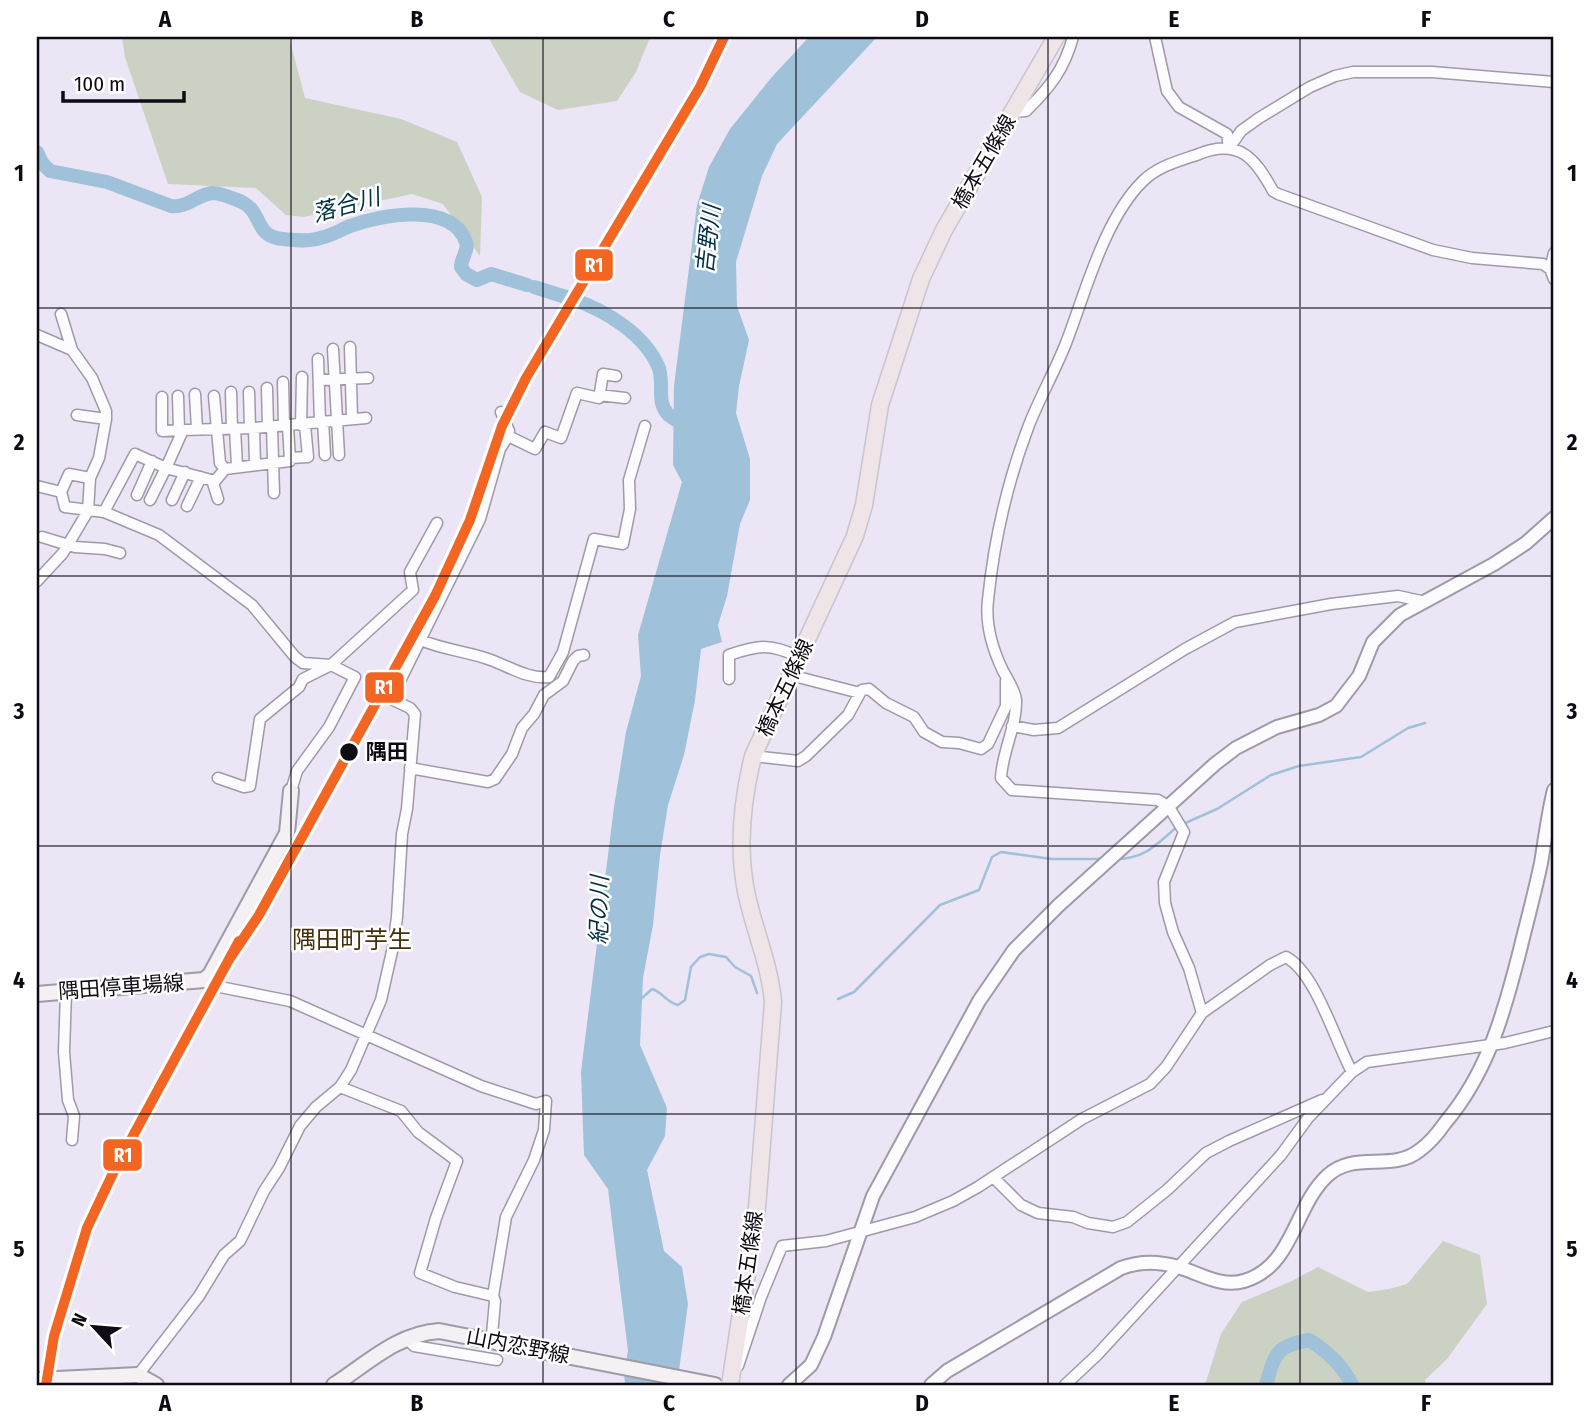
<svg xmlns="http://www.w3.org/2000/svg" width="1591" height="1422" font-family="'Fira Sans Condensed','Noto Sans JP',sans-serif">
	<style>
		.green { fill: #cbd1c3 }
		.water { fill: #9fc1d9 }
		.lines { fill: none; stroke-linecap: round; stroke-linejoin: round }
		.stream { stroke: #9fc1d9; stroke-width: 2.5 }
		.river { stroke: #9fc1d9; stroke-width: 14 }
		.minor-casing { stroke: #9f9aa6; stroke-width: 13 }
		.tertiary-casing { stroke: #9f9aa6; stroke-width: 16 }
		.secondary-casing { stroke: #9f9aa6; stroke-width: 18 }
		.primary-casing { stroke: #c8c5cc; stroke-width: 19 }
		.minor { stroke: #fcfbfe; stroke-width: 10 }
		.tertiary { stroke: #fcfbfe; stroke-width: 12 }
		.secondary { stroke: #f5f0f3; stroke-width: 14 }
		.primary { stroke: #efe4e8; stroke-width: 16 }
		.rail-1-casing { stroke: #fff; stroke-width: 16 }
		.rail-1 { stroke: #f26522; stroke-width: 10 }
		.grid { fill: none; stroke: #0f0b14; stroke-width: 2; stroke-opacity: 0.55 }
		.stop-dot { fill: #0f0b14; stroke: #fff; stroke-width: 2.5 }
		.labels { text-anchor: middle; stroke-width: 5; stroke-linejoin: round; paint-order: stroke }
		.street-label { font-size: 21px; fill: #0f0b14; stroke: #fff }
		.stop-label { font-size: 21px; font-weight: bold; fill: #0f0b14; stroke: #fff; text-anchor: start }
		.water-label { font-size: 23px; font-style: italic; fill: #043245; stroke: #fff }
		.quarter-label { font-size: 24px; fill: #45300a; stroke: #fff }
		.line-badge { stroke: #fff; stroke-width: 2.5 }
		.badge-label { font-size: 19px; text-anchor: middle; font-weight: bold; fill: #fff }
		.neatline { fill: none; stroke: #0f0b14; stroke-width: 2.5 }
		.grid-label { font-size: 23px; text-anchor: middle; font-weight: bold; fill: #0f0b14 }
	</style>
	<rect width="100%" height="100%" fill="#ebe5f5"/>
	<path class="green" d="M 122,37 L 289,37 L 305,98 L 401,119 L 457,142 L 482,197 L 480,256 L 443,204 L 412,194 L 304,217 L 286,215 L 256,188 L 168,184 L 125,57 Z
		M 488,37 L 650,37 L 636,72 L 617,101 L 558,110 L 520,92 Z
		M 1443,1241 L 1480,1255 L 1487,1304 L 1447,1359 L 1425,1380 L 1426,1385 L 1205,1385 L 1221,1334 L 1242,1302 L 1292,1281 L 1318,1267 L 1368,1292 L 1389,1289 L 1407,1284 Z"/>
	<path class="water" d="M 809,37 L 877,37 L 777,144 L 762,176 L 736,262 L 737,306 L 749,340 L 739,386 L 736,413 L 750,459 L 750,500 L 740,524 L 727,596 L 718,625 L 722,642 L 701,649 L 695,700 L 684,755 L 668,805 L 660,855 L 653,925 L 643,978 L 640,1045 L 667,1108 L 665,1136 L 647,1170 L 664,1251 L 682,1267 L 688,1304 L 677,1385 L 625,1385 L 624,1371 L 628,1351 L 608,1189 L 584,1155 L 581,1072 L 614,807 L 626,732 L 641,676 L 638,635 L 682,482 L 673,465 L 674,386 L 697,205 L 709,167 L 730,129 L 771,78 Z"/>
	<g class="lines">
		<path class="stream" d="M 1183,824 L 1217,809 L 1271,775 L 1299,766 L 1361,757 L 1408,728 L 1425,723
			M 1117,859 C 1147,858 1156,844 1177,827
			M 641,999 L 652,989 C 663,992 665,1002 678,1005 L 685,1000 L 691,967 L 700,957 L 709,954 L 726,957 L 735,967 L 751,976 L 757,993
			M 838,999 L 854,992 L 940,905 L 979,890 L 992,857 L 1001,852 L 1051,859 L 1104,859"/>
		<path class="river" d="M 37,152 L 42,163 L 50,171 L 107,182 L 171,206 C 187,208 197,195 212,193 C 220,193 235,199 242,202 C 263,212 254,237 283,239 C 295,240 309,242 320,238 C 331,236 340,230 350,226 C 380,215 452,201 466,242 C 469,250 461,258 461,267 L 466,274 L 477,280 L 491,274 L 527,285
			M 534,287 L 566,297
			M 575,300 C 606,311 644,334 658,366 C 665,380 656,401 667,413 C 671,419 683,423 690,427
			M 1266,1385 C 1275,1354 1275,1346 1309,1340 C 1327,1351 1343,1366 1352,1385"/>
		<g class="minor-casing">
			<path id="minor" d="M 1155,37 L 1167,91 L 1179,107 L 1227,134 L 1229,148
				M 1013,112 L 1026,111 C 1050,87 1064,70 1073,37
				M 1229,148 L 1241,131 L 1259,118 L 1310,87 L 1335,76 L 1353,72 L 1432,72 L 1554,82
				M 1554,253 L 1550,269 L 1554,279
				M 61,314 L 72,350
				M 37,335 L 72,350 L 92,378 L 106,411 L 106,419 L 99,458 L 90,478 L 88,511 L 63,553 L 37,581
				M 350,347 L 352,418
				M 333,349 L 339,455
				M 318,359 L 320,422
				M 320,380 L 368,378
				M 283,382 L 284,426
				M 267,388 L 268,427
				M 231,392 L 232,429
				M 249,392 L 250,428
				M 195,394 L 197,429
				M 599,395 L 625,398
				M 178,396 L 179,430
				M 214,396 L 220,463 L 225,469
				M 162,397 L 162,431 L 183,430
				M 77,415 L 106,419
				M 323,421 L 325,455
				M 301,425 L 302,377
				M 272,427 L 274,493
				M 254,428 L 255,465
				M 235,429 L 237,466
				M 508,436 L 535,449 L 545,432 L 561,438 L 577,393 L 599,398 L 603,374 L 616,376
				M 290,458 L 308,457 L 305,425
				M 212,480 L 218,499
				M 37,486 L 61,492 L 65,507 L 104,512 L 159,535 L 252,605 L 295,657 L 303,663 L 331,665 L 355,677 L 329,727 L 297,771 L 291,791
				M 61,492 L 69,474 L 90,478
				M 137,495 L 152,461
				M 150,500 L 166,468 L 215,481 L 225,469 L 290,461 L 288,426
				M 172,500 L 185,472
				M 187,506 L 201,477
				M 104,512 L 135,454 L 166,468 L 183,430 L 254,428 L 366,418
				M 42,537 L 75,547 L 105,549 L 120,553
				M 421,640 C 441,649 464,651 485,658 C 505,664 528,680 549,677 L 563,652 L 594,539 L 623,544 L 630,509 L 629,480 L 645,426
				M 790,675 L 860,693 L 862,690 L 869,689 L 886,703 L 914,717 L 924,732 L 942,742 L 959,743 L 981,749 L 988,744 L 1006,706 L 1006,681
				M 729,679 L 729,655 C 758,645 770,643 799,657
				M 1012,726 L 1034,730 L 1058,728 L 1185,649 L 1235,622 L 1331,604 L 1398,596 L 1421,601
				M 753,756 L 798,761 L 806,756 L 848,715 L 860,693
				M 410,768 L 488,782 L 495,779 L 512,754 L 522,728 L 534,714 L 544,695 L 563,681 L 573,661 L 578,656 L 584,655
				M 218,778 L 244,787 L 250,786 L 260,719 L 299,687 L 303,679 L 331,665 L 413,590 L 410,572 L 437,523
				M 204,980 L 215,986 L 290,1001 L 481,1086 L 536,1104 L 546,1101 L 544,1130 L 534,1160 L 506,1217 L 493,1296
				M 66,992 L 64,1052 L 68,1100 L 74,1116 L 72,1140
				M 1202,1013 L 1189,968 L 1173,932 L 1165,903 L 1164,882 L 1184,832 L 1169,807 L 1158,800 L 1012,790 L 1001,778 C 1002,752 1017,726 1016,700 C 1015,690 1008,680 1003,671 C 992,648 985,625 988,600 C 994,541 1008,480 1029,425 C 1040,397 1055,371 1066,343 C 1085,294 1104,219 1143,181 C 1158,166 1179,161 1199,154 C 1239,138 1255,158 1273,191 L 1278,194 L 1433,250 L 1472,258 L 1543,264 L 1550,269
				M 340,1087 L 401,1111 L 418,1132 L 457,1161 L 436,1218 L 420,1273 L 455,1287 L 493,1296 L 495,1301 L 492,1335
				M 993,1177 L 1021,1205 L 1038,1213 L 1073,1217 L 1088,1223 L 1113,1227 L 1127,1222 L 1167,1190 L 1206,1153 L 1229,1141 L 1322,1100
				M 406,1338 L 414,1346 L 497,1360
				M 738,1366 L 761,1297 L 782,1246 L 826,1241 L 915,1217 L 953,1201 L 978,1187 L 1082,1119 L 1150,1084 L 1166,1067 L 1202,1013 L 1270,965 L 1286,957 C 1316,973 1335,1041 1352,1072
				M 138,1375 L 199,1296 L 224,1255 L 240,1241 L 264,1191 L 279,1168 L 300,1126 L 316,1107 L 340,1087 L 351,1070 L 381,1000 L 393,947 L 397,917 L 402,834 L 407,809 L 415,714 L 410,708 L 391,699 L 480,519 L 500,449 L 508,436 L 509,431 L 501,412
				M 1065,1385 L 1097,1355 L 1281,1155 L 1308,1118 L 1352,1072 L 1367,1062 L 1505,1043 L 1554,1031"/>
		</g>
		<g class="tertiary-casing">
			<path id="tertiary" d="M 789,1385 L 811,1365 L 824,1337 L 873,1196 L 979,1001 L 1014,950 L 1059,905 L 1215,764 L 1236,748 L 1277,727 L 1319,715 L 1336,706 L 1359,676 L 1373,642 L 1400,615 L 1494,564 L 1526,543 L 1554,518
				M 931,1385 L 947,1371 L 1121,1268 C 1140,1261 1158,1261 1178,1267 C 1199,1273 1221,1288 1244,1281 C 1293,1267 1294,1207 1327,1176 C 1354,1150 1392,1173 1420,1150 C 1430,1143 1438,1133 1445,1123 C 1488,1072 1504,1013 1520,950 C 1527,921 1535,892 1541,863 C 1545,839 1548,814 1554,790"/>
		</g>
		<g class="secondary-casing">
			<path id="secondary" d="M 37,994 L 204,980 L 210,975 L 287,833 L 291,791
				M 37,1380 L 138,1375 L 156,1385
				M 334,1385 C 368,1363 397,1334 439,1331 L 715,1385"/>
		</g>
		<g class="primary-casing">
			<path id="primary" d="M 730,1385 L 757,1208 L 773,1002 C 770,966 755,932 747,896 C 737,851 742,801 753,756 L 855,536 L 864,505 L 880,405 L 921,279 L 944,230 L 1056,37"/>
		</g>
		<use href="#minor" class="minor"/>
		<use href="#tertiary" class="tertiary"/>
		<use href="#secondary" class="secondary"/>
		<use href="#primary" class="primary"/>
		<g class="rail-1-casing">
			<path id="rail-1" d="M 228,961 L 259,915 L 435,596 L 470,520 L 502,426 L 526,378 L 700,87 L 724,37
				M 46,1385 L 54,1336 L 87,1228 L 115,1169 L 239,941"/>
		</g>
		<use href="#rail-1" class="rail-1"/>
	</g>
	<path class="grid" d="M 291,37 L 291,1385M 543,37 L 543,1385M 796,37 L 796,1385M 1048,37 L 1048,1385M 1300,37 L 1300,1385M 37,308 L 1554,308M 37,576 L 1554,576M 37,846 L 1554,846M 37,1114 L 1554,1114"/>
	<circle class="stop-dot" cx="349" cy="752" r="10"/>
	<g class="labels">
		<g class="street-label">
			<text transform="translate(984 162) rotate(-60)" y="7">橋本五條線</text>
			<text transform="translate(785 688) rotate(-65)" y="7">橋本五條線</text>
			<text transform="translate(121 987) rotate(-4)" y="7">隅田停車場線</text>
			<text transform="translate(748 1263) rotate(-82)" y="7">橋本五條線</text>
			<text transform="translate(518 1346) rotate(11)" y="7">山内恋野線</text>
		</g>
		<g class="stop-label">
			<text x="366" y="759">隅田</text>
		</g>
		<g class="water-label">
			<text transform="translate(346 205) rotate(-15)" y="8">落合川</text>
			<text transform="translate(708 239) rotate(-84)" y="8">吉野川</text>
			<text transform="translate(599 910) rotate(-89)" y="8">紀の川</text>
		</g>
		<g class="quarter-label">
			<text x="352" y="948">隅田町芋生</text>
		</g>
	</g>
	<g class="line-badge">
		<rect x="574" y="248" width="40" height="34" rx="7" fill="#f26522"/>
		<rect x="364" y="671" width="41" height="33" rx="7" fill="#f26522"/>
		<rect x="102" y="1138" width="41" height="34" rx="7" fill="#f26522"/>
	</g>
	<g class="badge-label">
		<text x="594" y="272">R1</text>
		<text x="384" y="694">R1</text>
		<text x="123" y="1162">R1</text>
	</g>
	<rect width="1591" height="1422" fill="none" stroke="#ffffff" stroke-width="77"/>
	<g transform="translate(94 1327) rotate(296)" stroke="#ffffff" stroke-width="5" paint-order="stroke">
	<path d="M0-5L12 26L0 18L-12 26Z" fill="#0f0b14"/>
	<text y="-10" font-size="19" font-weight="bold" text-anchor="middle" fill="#0f0b14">N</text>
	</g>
	<path d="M63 91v10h121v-10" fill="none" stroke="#0f0b14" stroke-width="3.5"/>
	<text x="74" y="91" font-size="21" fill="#0f0b14" stroke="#ffffff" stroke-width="5" paint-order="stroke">100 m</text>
	<rect x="38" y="38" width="1514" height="1346" class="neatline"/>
	<g class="grid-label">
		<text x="165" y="27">A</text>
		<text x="417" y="27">B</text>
		<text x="669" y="27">C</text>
		<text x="922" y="27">D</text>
		<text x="1174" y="27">E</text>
		<text x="1426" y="27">F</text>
		<text x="19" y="181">1</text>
		<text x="1572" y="181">1</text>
		<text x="19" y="450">2</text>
		<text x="1572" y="450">2</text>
		<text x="19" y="719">3</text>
		<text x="1572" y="719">3</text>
		<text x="19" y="988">4</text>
		<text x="1572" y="988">4</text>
		<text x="19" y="1257">5</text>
		<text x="1572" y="1257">5</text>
		<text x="165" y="1411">A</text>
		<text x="417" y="1411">B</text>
		<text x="669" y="1411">C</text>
		<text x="922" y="1411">D</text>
		<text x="1174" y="1411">E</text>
		<text x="1426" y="1411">F</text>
	</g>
</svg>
